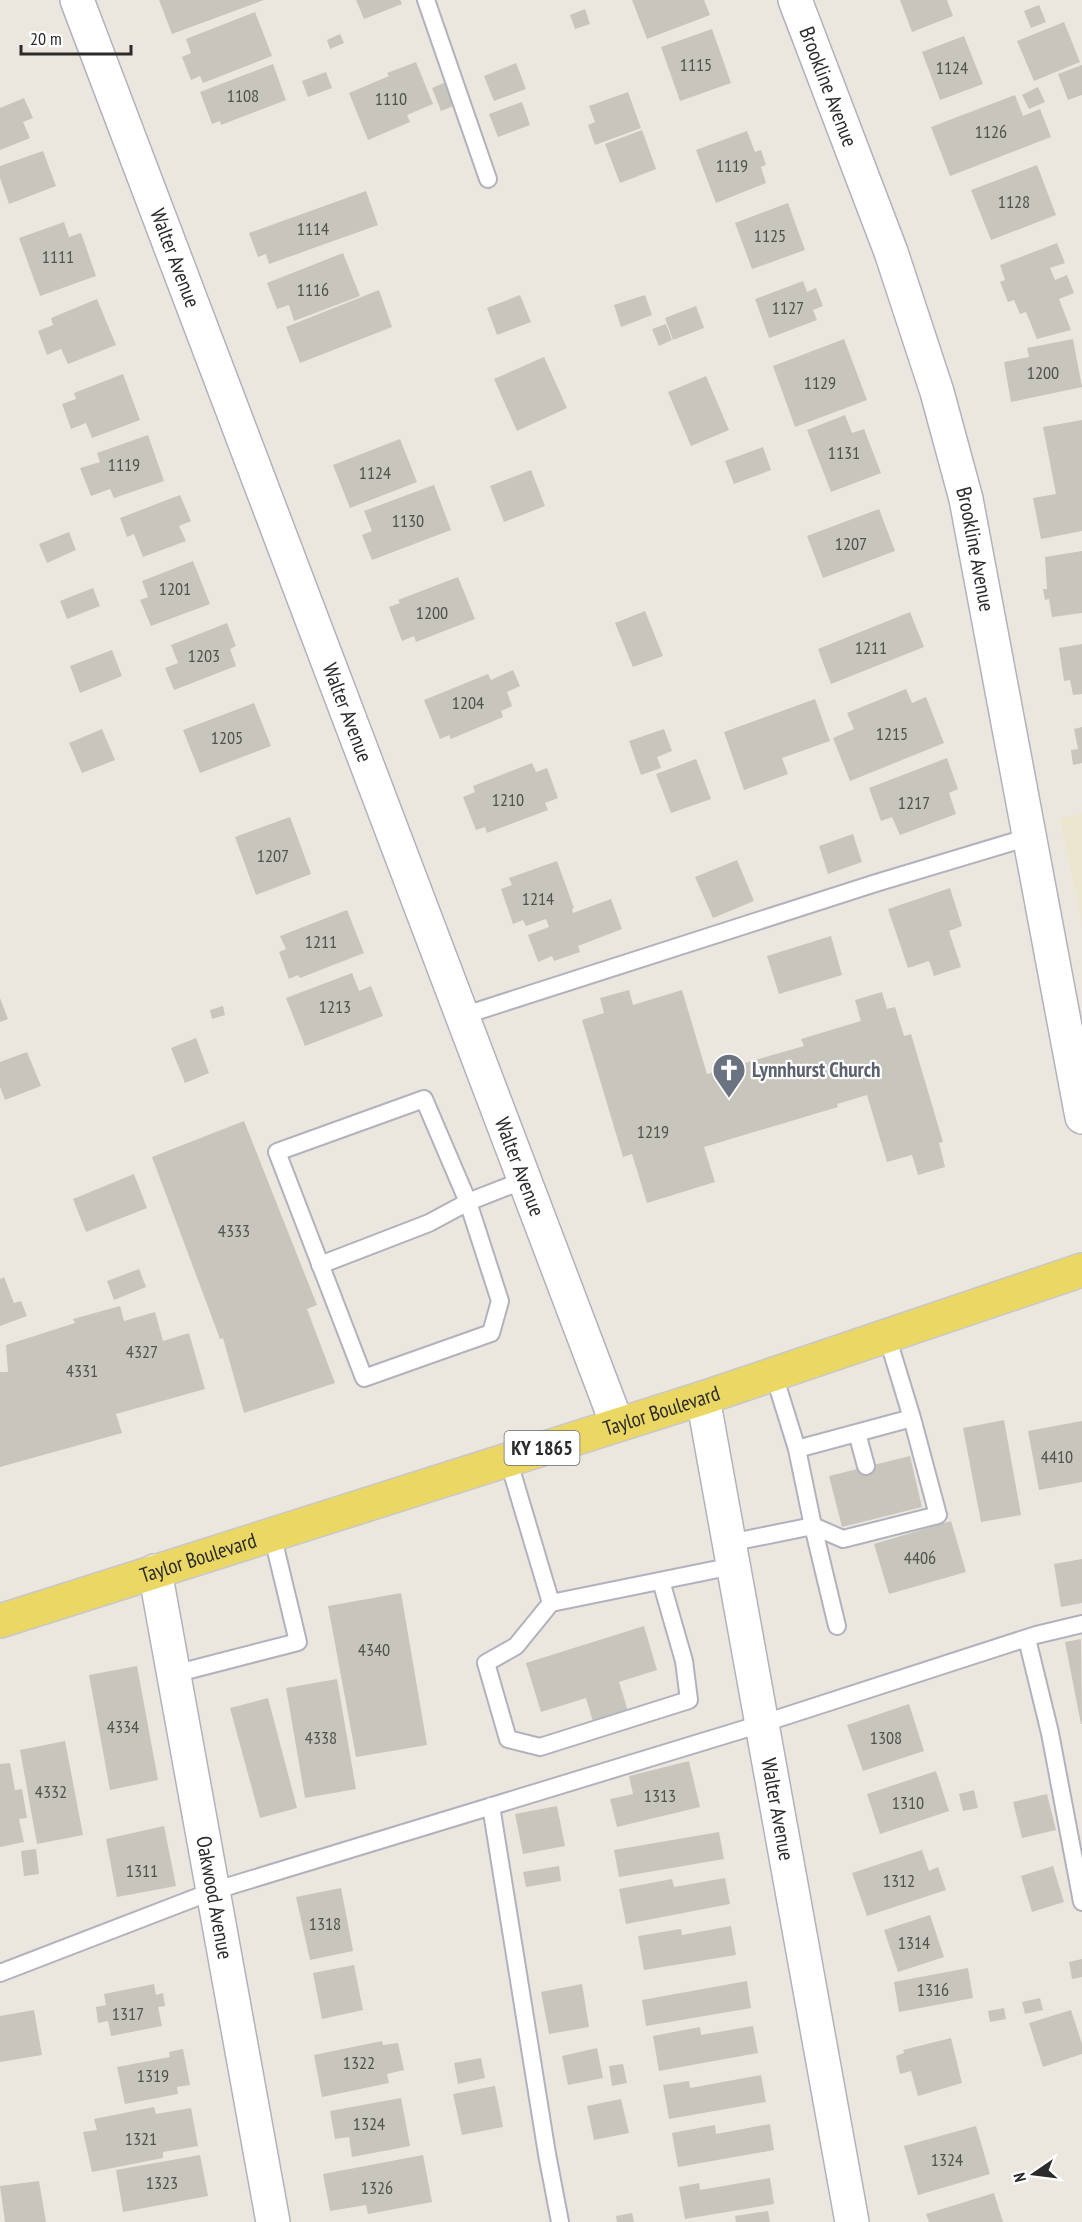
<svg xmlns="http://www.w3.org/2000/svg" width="1082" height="2222" font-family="'PT Sans Narrow',sans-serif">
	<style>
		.education { fill: #ede6ce }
		.building { fill: #c8c5bc }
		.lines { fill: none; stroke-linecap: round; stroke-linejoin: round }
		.service-casing { stroke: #b1b2be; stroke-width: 20 }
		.minor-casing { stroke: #b1b2be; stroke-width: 36 }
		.primary-casing { stroke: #c8c8c8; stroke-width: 36 }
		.service { stroke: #fff; stroke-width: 16 }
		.minor { stroke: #fff; stroke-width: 33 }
		.primary { stroke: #ebd864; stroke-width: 33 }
		.labels { text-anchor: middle; stroke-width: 4.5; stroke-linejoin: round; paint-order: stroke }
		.number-label { font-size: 18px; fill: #52524f }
		.shield { fill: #fff; stroke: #6b6b6b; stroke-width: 1.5 }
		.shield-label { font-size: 20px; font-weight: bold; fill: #2b2b2b }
		.street-label { font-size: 21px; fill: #2b2b2b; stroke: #fff }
		.worship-label { font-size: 21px; font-weight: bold; fill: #5b616d; stroke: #fff; text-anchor: start }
	</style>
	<rect width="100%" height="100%" fill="#ece7de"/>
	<path class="education" d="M 1082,813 L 1082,924 L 1060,819 Z"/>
	<path class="building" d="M 159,0 L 264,0 L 172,34 Z
		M 356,0 L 400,0 L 402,4 L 364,19 Z
		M 632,0 L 704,0 L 710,15 L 647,39 Z
		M 900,0 L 947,0 L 953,16 L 912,32 Z
		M 1039,5 L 1046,22 L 1031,28 L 1024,11 Z
		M 585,9 L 590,24 L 575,29 L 570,15 Z
		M 255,12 L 272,56 L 203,83 L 200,76 L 191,80 L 182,57 L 191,53 L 186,39 Z
		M 1064,22 L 1080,62 L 1034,81 L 1017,41 Z
		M 712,29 L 731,83 L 680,101 L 661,47 Z
		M 340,34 L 344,43 L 330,49 L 327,40 Z
		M 964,36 L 983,84 L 940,100 L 922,52 Z
		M 416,62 L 433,104 L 407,115 L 410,122 L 368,140 L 349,93 L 389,76 L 387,73 Z
		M 516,63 L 526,89 L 494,101 L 484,76 Z
		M 273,64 L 286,100 L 221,125 L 220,121 L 212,124 L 200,92 Z
		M 1082,65 L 1082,95 L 1068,100 L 1058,74 Z
		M 326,72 L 332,88 L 308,97 L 302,81 Z
		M 446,82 L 456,105 L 441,111 L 432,88 Z
		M 1038,87 L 1045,102 L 1029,109 L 1022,95 Z
		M 628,92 L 641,128 L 595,145 L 588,125 L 595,122 L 589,106 Z
		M 1015,95 L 1023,116 L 1040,109 L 1051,137 L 950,176 L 931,127 Z
		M 24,98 L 33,118 L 23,122 L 30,138 L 0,150 L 0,108 Z
		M 522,102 L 530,125 L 498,137 L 489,114 Z
		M 642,130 L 656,169 L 620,183 L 605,144 Z
		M 747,131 L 755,152 L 761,150 L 766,165 L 761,167 L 766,183 L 716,203 L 696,150 Z
		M 43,151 L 56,186 L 9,204 L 0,178 L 0,166 Z
		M 1037,165 L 1056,215 L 991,240 L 971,190 Z
		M 366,191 L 378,225 L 269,264 L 266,254 L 258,257 L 249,233 Z
		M 788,203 L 805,250 L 752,269 L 735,223 Z
		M 64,222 L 69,237 L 81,233 L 96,276 L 40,296 L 19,238 Z
		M 1057,243 L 1065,263 L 1050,268 L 1055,280 L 1067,275 L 1074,293 L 1059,299 L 1071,330 L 1037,339 L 1026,312 L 1020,314 L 1014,300 L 1008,302 L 1000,282 L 1005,280 L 1000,265 Z
		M 343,253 L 360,296 L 294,321 L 289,305 L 277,309 L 267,283 Z
		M 803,281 L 807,292 L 816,288 L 823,306 L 813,310 L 817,320 L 769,338 L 755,299 Z
		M 379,290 L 392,327 L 300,363 L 286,327 Z
		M 520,295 L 531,322 L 497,335 L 487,308 Z
		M 645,295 L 652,315 L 621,327 L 614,305 Z
		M 97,299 L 116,345 L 68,364 L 61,349 L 47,355 L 38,331 L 53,325 L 51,318 Z
		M 696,306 L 704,328 L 673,340 L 665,318 Z
		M 666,324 L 672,340 L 659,346 L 652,329 Z
		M 844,339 L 867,400 L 795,427 L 773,366 Z
		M 1073,339 L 1082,387 L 1011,402 L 1004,362 L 1029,357 L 1027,348 Z
		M 544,357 L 567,408 L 517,431 L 494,379 Z
		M 123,374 L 140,420 L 92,438 L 86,423 L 71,429 L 62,404 L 76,399 L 74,393 Z
		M 706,376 L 729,430 L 691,446 L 668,392 Z
		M 845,415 L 852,433 L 864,429 L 881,473 L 831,492 L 807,430 Z
		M 1082,420 L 1082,531 L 1041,539 L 1033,498 L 1056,494 L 1043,427 Z
		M 148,435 L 164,481 L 114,498 L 110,489 L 91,496 L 80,468 L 100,462 L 97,453 Z
		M 400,439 L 417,482 L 350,508 L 333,465 Z
		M 763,447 L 771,470 L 734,484 L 725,461 Z
		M 531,470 L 545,506 L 504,522 L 490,486 Z
		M 434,485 L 451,530 L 372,560 L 362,535 L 372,531 L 364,511 Z
		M 180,495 L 191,521 L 179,526 L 186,541 L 143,557 L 134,534 L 127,537 L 120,518 Z
		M 879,509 L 895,551 L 823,578 L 807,536 Z
		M 69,532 L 76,550 L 47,563 L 39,544 Z
		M 1082,551 L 1082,613 L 1052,617 L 1049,599 L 1045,600 L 1043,589 L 1047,589 L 1045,557 Z
		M 193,561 L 210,604 L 151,626 L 140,600 L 148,597 L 142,581 Z
		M 458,577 L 475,619 L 416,642 L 414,636 L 402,641 L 389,607 L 400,603 L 398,600 Z
		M 93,588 L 100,606 L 67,619 L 60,601 Z
		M 645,611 L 663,656 L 633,667 L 615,623 Z
		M 910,612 L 924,647 L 831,684 L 818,649 Z
		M 227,623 L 236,646 L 230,649 L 236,666 L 174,690 L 165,668 L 178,663 L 171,645 Z
		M 1082,644 L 1082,694 L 1073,695 L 1070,680 L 1064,681 L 1059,648 Z
		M 112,650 L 122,676 L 80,693 L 70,666 Z
		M 513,670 L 520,686 L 507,692 L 512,706 L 501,711 L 503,717 L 451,739 L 449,735 L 440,739 L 424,700 L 488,674 L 491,680 Z
		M 906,689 L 912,703 L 926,697 L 944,743 L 850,781 L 833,738 L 854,729 L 847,713 Z
		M 815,699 L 830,741 L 782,758 L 788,774 L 744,790 L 724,732 Z
		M 254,703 L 271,746 L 200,773 L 183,730 Z
		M 1082,727 L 1082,763 L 1073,765 L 1071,750 L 1078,749 L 1074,729 Z
		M 102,729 L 115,760 L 82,773 L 69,743 Z
		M 664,729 L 672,751 L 657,757 L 661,768 L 641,775 L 629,741 Z
		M 947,758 L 958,789 L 949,793 L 956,814 L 900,835 L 892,817 L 881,821 L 869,788 Z
		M 696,759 L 711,799 L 671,813 L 656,774 Z
		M 532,763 L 536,772 L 547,768 L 558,798 L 545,803 L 548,810 L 487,833 L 485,827 L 476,830 L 463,797 L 475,792 L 473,786 Z
		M 290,817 L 311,874 L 256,895 L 235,837 Z
		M 853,834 L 862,862 L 828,874 L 819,846 Z
		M 737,860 L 754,901 L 713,918 L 695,877 Z
		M 557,861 L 574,908 L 572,909 L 573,913 L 611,899 L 622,929 L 578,946 L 580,952 L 554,961 L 552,956 L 538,962 L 528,935 L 549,927 L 546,919 L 526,926 L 523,920 L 513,924 L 501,889 L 512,885 L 509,878 Z
		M 950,888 L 962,926 L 949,931 L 961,967 L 934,976 L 929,961 L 908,968 L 888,909 Z
		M 347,910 L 364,953 L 300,978 L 298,975 L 289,979 L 279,952 L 286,949 L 280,936 Z
		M 831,936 L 842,975 L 779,994 L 767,956 Z
		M 352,973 L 359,991 L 371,986 L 383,1016 L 305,1046 L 286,998 Z
		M 629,990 L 633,1005 L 682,990 L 707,1074 L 804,1046 L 801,1039 L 861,1021 L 855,1000 L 882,992 L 887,1009 L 895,1007 L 904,1036 L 911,1034 L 943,1142 L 939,1143 L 945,1167 L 918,1175 L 912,1155 L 887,1162 L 867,1095 L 837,1104 L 838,1107 L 704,1147 L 715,1182 L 647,1203 L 632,1154 L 623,1157 L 582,1020 L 604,1013 L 600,998 Z
		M 0,998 L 8,1019 L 0,1022 Z
		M 223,1006 L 225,1015 L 212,1019 L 210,1010 Z
		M 196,1038 L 209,1073 L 185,1083 L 171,1048 Z
		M 27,1052 L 41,1086 L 5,1100 L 0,1087 L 0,1062 Z
		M 244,1121 L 317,1305 L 307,1309 L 335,1383 L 244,1413 L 223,1338 L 220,1339 L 152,1157 Z
		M 134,1174 L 147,1208 L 86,1232 L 73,1199 Z
		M 139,1269 L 146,1287 L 114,1300 L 107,1281 Z
		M 4,1277 L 14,1303 L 21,1301 L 27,1316 L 0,1326 L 0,1279 Z
		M 120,1306 L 124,1321 L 155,1312 L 163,1341 L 189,1333 L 205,1389 L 116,1414 L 122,1433 L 0,1467 L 0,1372 L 8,1372 L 6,1345 L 75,1323 L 73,1319 Z
		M 1004,1420 L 1021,1515 L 981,1522 L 963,1428 Z
		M 1082,1421 L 1082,1482 L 1039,1490 L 1028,1431 Z
		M 910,1456 L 922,1507 L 842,1527 L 829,1476 Z
		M 951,1521 L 966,1572 L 889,1594 L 874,1544 Z
		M 1082,1559 L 1082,1603 L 1061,1607 L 1054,1564 Z
		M 401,1593 L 427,1745 L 356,1757 L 328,1606 Z
		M 644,1626 L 657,1670 L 619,1682 L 629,1714 L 594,1725 L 586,1698 L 541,1712 L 526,1663 Z
		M 1081,1639 L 1082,1724 L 1081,1724 L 1065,1642 Z
		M 137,1666 L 158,1780 L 110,1790 L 89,1675 Z
		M 337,1679 L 356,1789 L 305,1798 L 286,1688 Z
		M 268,1698 L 297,1808 L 260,1818 L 230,1708 Z
		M 909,1704 L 924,1751 L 863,1771 L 847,1725 Z
		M 65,1741 L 83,1835 L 37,1844 L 20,1750 Z
		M 689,1761 L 700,1807 L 617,1827 L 610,1799 L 633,1794 L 629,1776 Z
		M 10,1763 L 15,1790 L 22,1789 L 27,1818 L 19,1819 L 24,1842 L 0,1847 L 0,1764 Z
		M 936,1771 L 949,1811 L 880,1834 L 867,1794 Z
		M 974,1790 L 978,1808 L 963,1811 L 959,1794 Z
		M 1047,1794 L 1056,1830 L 1022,1838 L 1013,1802 Z
		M 557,1806 L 565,1846 L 523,1854 L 515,1814 Z
		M 164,1826 L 176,1886 L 117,1897 L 106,1839 Z
		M 719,1832 L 724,1859 L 619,1877 L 614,1850 Z
		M 36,1849 L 39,1874 L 24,1876 L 21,1851 Z
		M 922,1850 L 929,1871 L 938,1867 L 946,1890 L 867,1916 L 852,1873 Z
		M 559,1866 L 561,1881 L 526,1887 L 523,1872 Z
		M 1053,1866 L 1064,1902 L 1032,1912 L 1021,1876 Z
		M 725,1878 L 730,1904 L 626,1924 L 619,1889 L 672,1879 L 674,1887 Z
		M 341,1888 L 353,1951 L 310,1960 L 296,1897 Z
		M 930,1915 L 944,1957 L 898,1972 L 884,1930 Z
		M 731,1926 L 736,1955 L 644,1970 L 638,1936 L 681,1929 L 682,1935 Z
		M 1082,1959 L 1082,1977 L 1072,1979 L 1069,1962 Z
		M 354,1965 L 363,2010 L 322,2019 L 313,1973 Z
		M 968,1968 L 973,1998 L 899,2012 L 894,1982 Z
		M 747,1981 L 751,2008 L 646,2026 L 642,2000 Z
		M 154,1984 L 156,1995 L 163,1993 L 165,2006 L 158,2007 L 162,2026 L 111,2036 L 108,2021 L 98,2023 L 96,2007 L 106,2005 L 104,1994 Z
		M 582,1984 L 589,2027 L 549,2034 L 541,1992 Z
		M 1040,1998 L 1043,2010 L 1025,2014 L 1022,2002 Z
		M 1004,2008 L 1006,2019 L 990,2022 L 988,2011 Z
		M 34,2010 L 42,2055 L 0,2062 L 0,2016 Z
		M 1071,2010 L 1082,2044 L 1082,2054 L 1043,2067 L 1029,2023 Z
		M 753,2026 L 758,2053 L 659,2071 L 653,2036 L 700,2027 L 701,2035 Z
		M 951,2038 L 962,2083 L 918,2096 L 911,2071 L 900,2074 L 896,2056 L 904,2053 L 903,2050 Z
		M 382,2041 L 383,2045 L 398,2043 L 404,2070 L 387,2074 L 389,2083 L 322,2097 L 314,2055 Z
		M 597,2048 L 603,2078 L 568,2085 L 562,2056 Z
		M 183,2049 L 190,2085 L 177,2087 L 178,2094 L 125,2104 L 117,2067 L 170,2057 L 169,2052 Z
		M 481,2058 L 485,2078 L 458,2084 L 454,2063 Z
		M 623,2064 L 627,2083 L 612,2086 L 609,2066 Z
		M 761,2075 L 766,2102 L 669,2119 L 663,2085 L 689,2081 L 690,2088 Z
		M 495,2086 L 503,2127 L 462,2135 L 453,2094 Z
		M 401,2098 L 410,2146 L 352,2157 L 349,2137 L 335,2139 L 330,2111 Z
		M 621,2099 L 629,2133 L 594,2140 L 587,2106 Z
		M 154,2107 L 156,2114 L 191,2108 L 198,2146 L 163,2152 L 163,2158 L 92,2172 L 83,2132 L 97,2130 L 94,2119 Z
		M 770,2124 L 774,2150 L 678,2167 L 672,2133 L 715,2125 L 716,2134 Z
		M 976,2126 L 990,2174 L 918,2195 L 904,2146 Z
		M 200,2155 L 208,2196 L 123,2212 L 116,2170 Z
		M 423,2155 L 432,2202 L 368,2214 L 366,2205 L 330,2211 L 323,2174 Z
		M 770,2178 L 774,2204 L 685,2219 L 679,2187 L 699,2183 L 700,2190 Z
		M 39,2181 L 46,2222 L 5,2222 L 0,2186 Z
		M 994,2193 L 1003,2222 L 929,2222 L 926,2214 Z
		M 768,2211 L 770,2222 L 736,2222 L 735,2216 Z
		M 632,2213 L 634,2222 L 617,2222 L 616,2216 Z"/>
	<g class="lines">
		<g class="service-casing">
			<path id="service" d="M 426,0 L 488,179
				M 462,1016 L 876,883 L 1029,837
				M 424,1099 L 468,1202 L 500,1301 L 491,1333 L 364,1378 L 277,1152 Z
				M 320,1265 L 429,1223 L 468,1202 L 524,1180
				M 774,1375 L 797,1449
				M 857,1433 L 866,1466
				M 508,1459 L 551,1603 L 733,1566
				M 813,1526 L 843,1539 L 938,1515 L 912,1418
				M 813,1526 L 837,1626
				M 729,1543 L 813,1526 L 797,1449 L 912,1418 L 887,1336
				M 551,1603 L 516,1646 L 486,1663 L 508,1739 L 540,1747 L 689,1700 L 684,1661 L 661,1581
				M 1027,1639 L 1050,1733 L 1082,1902
				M 174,1674 L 298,1642 L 272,1534
				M 491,1806 L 547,2154 L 560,2222
				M 0,1973 L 213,1891 L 761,1724 L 1036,1635 L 1082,1624"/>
		</g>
		<g class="minor-casing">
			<g id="minor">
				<path id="s1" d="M 77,0 L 617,1424"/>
				<path id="s2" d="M 795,0 L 891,252 L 937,392 L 966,499 L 1082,1117"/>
				<path id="s3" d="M 703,1398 L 852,2222"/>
				<path id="s4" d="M 155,1571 L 273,2222"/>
			</g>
		</g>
		<g class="primary-casing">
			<g id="primary">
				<path id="s5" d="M 0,1621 L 703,1398 L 1082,1270"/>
			</g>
		</g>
		<use href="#service" class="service"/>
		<use href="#minor" class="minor"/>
		<use href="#primary" class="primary"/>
	</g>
	<defs>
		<g id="church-pin" transform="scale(1.725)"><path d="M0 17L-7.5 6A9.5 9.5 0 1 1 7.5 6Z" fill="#6b7280" stroke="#fff"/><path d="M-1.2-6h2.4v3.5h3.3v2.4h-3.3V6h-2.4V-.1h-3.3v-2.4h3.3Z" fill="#fff"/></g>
	</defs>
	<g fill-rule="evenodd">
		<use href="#church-pin" x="729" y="1070"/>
	</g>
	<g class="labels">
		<g class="number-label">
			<text x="696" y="71">1115</text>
			<text x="952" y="74">1124</text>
			<text x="243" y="102">1108</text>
			<text x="391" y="105">1110</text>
			<text x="991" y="138">1126</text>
			<text x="732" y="172">1119</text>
			<text x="1014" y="208">1128</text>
			<text x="313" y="235">1114</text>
			<text x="770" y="242">1125</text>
			<text x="58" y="263">1111</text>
			<text x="313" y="296">1116</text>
			<text x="788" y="314">1127</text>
			<text x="1043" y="379">1200</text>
			<text x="820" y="389">1129</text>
			<text x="844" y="459">1131</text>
			<text x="124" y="471">1119</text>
			<text x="375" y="479">1124</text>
			<text x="408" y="527">1130</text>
			<text x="851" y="550">1207</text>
			<text x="175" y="595">1201</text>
			<text x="432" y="619">1200</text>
			<text x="871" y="654">1211</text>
			<text x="204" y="662">1203</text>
			<text x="468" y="709">1204</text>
			<text x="892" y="740">1215</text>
			<text x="227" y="744">1205</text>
			<text x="508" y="806">1210</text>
			<text x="914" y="809">1217</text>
			<text x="273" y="862">1207</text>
			<text x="538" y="905">1214</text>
			<text x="321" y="948">1211</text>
			<text x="335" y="1013">1213</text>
			<text x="653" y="1138">1219</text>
			<text x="234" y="1237">4333</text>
			<text x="142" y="1358">4327</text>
			<text x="82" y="1377">4331</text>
			<text x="1057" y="1463">4410</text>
			<text x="920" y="1564">4406</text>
			<text x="374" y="1656">4340</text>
			<text x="123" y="1733">4334</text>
			<text x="321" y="1744">4338</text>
			<text x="886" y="1744">1308</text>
			<text x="51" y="1798">4332</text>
			<text x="660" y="1802">1313</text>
			<text x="908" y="1809">1310</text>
			<text x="142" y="1877">1311</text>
			<text x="899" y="1887">1312</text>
			<text x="325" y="1930">1318</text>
			<text x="914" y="1949">1314</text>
			<text x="933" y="1996">1316</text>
			<text x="128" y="2020">1317</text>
			<text x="359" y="2069">1322</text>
			<text x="153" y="2082">1319</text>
			<text x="369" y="2130">1324</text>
			<text x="141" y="2145">1321</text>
			<text x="947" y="2166">1324</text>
			<text x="162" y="2189">1323</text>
			<text x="377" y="2194">1326</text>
		</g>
		<rect class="shield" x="504.5" y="1431" width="75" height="34" rx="4.5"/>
		<g class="shield-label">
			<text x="542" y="1455">KY 1865</text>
		</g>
		<g class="street-label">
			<text dy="7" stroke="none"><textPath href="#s2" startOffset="93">Brookline Avenue</textPath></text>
			<text dy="7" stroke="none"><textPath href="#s1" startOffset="276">Walter Avenue</textPath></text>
			<text dy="7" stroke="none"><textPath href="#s2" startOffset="579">Brookline Avenue</textPath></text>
			<text dy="7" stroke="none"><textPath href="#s1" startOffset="762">Walter Avenue</textPath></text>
			<text dy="7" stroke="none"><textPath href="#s1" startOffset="1248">Walter Avenue</textPath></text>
			<text dy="7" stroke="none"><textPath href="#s5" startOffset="694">Taylor Boulevard</textPath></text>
			<text dy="7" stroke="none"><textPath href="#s5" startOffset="208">Taylor Boulevard</textPath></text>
			<text dy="7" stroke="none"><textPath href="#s3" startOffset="418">Walter Avenue</textPath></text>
			<text dy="7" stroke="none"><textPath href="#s4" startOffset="332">Oakwood Avenue</textPath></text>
		</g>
		<g class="worship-label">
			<text x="752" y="1077">Lynnhurst Church</text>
		</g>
	</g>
	<g transform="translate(1034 2174) rotate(256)" stroke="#ffffff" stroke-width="4.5" paint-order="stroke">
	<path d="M0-4.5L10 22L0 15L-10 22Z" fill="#2b2b2b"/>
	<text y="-9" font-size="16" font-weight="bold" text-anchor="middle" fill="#2b2b2b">N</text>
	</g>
	<path d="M21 45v9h110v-9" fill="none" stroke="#2b2b2b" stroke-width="3"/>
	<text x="30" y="45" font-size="18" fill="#2b2b2b" stroke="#ffffff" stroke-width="4.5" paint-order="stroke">20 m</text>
</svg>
